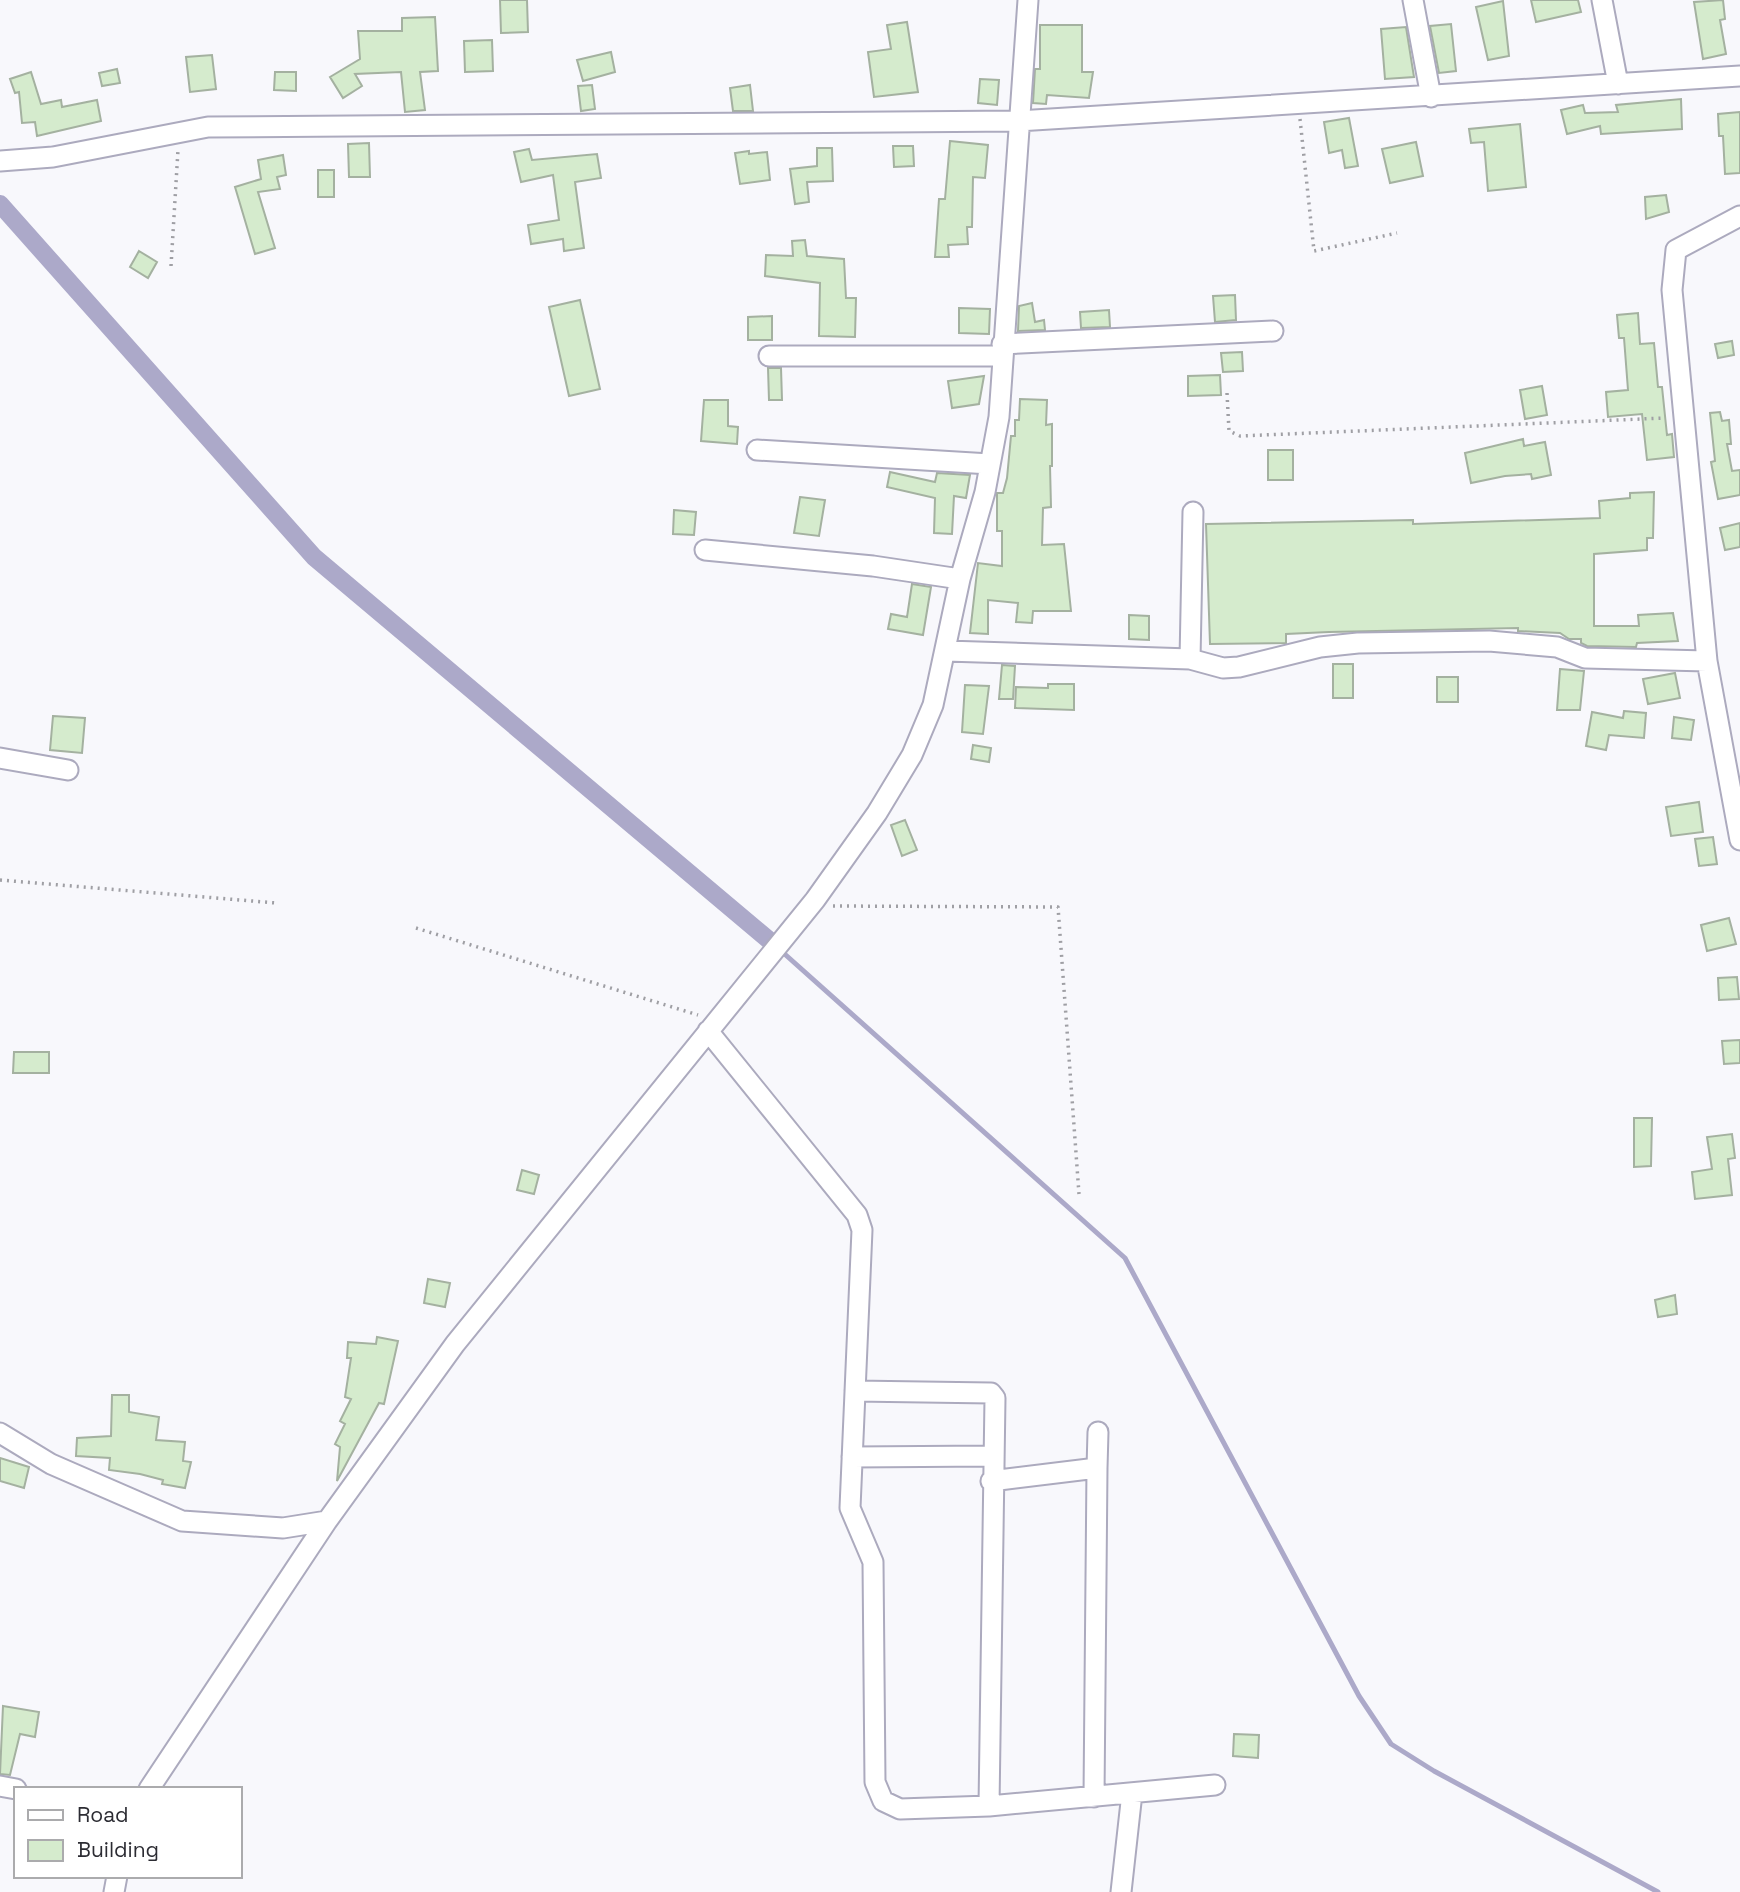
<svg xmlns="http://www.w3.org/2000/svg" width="1740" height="1892" font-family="'Space Grotesk',sans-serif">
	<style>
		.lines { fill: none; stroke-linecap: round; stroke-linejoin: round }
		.stream { stroke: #aca9c9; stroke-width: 5 }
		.canal { stroke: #aca9c9; stroke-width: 18 }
		.building { fill: #d5ebcd; stroke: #a4b1a0; stroke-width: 2 }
		.minor-casing { stroke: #acaabe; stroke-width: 23 }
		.path { stroke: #9f9fa4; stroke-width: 3.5; stroke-dasharray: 2 5; stroke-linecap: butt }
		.minor { stroke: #fff; stroke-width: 19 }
	</style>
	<rect width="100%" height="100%" fill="#f8f8fc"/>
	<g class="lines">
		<path class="stream" d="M 779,949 L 1125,1258 L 1359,1696 L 1391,1744 L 1434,1771 L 1658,1892"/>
		<path class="canal" d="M 0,204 L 314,557 L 777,947"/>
	</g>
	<path class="building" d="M 500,0 L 527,0 L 528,32 L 501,33 Z
		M 1531,0 L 1578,0 L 1581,12 L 1536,22 Z
		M 1723,0 L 1725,19 L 1720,20 L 1726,54 L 1703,59 L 1694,2 Z
		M 1503,1 L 1509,56 L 1488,60 L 1476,7 Z
		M 435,17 L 438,71 L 420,72 L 425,110 L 405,112 L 401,72 L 355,74 L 362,86 L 343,98 L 330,77 L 360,59 L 358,31 L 402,31 L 402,18 Z
		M 907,22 L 918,92 L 874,97 L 868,52 L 891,49 L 887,25 Z
		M 1451,24 L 1456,71 L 1439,73 L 1430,26 Z
		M 1040,25 L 1082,25 L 1082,72 L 1093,72 L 1089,98 L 1047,95 L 1046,104 L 1033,103 L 1035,69 L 1040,69 Z
		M 1406,27 L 1414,77 L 1385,79 L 1381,29 Z
		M 492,40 L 493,71 L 465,72 L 464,41 Z
		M 611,52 L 615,72 L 583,81 L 577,60 Z
		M 212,55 L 216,89 L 190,92 L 186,57 Z
		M 117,69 L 120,83 L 102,86 L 99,73 Z
		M 31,72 L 41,104 L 61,100 L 62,107 L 97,100 L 101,121 L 37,136 L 35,122 L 22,123 L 19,92 L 15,93 L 10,79 Z
		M 275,72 L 296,72 L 296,91 L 274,90 Z
		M 980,79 L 999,80 L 997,105 L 978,103 Z
		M 592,85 L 595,109 L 581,111 L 578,86 Z
		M 750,85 L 753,111 L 733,111 L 730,88 Z
		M 1681,99 L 1682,129 L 1601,134 L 1600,126 L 1567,134 L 1561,110 L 1583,105 L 1585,113 L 1618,112 L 1616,105 Z
		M 1740,112 L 1740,173 L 1725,174 L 1723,136 L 1719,136 L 1718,114 Z
		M 1349,118 L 1358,166 L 1345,168 L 1342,150 L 1329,153 L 1324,122 Z
		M 1520,124 L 1526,187 L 1488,191 L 1484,142 L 1471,143 L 1469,129 Z
		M 950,141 L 988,145 L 985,178 L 973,177 L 972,227 L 967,227 L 968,244 L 948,245 L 949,257 L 935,257 L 939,199 L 945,199 Z
		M 1416,142 L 1423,176 L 1390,183 L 1382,149 Z
		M 369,143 L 370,177 L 349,177 L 348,144 Z
		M 893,146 L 913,146 L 914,166 L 894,167 Z
		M 817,148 L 832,148 L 833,181 L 807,182 L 809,202 L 795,204 L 790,169 L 817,166 Z
		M 529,149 L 532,160 L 597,154 L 601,178 L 575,182 L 584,248 L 564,251 L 563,239 L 531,244 L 528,225 L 559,220 L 553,175 L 521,182 L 514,152 Z
		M 749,151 L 749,154 L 767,152 L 770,180 L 740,184 L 735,153 Z
		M 283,155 L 286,175 L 277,177 L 280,189 L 258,192 L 275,248 L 255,254 L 235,187 L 261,179 L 258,160 Z
		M 318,170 L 334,170 L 334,197 L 318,197 Z
		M 1666,195 L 1669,212 L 1646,219 L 1645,197 Z
		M 805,240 L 807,256 L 844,259 L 846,298 L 856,298 L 855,337 L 819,336 L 820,283 L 765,276 L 766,255 L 793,256 L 792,241 Z
		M 139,251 L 157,262 L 148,278 L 130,267 Z
		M 1235,295 L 1236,320 L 1215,322 L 1213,296 Z
		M 580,300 L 600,389 L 569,396 L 549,307 Z
		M 1032,303 L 1035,322 L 1044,320 L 1045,330 L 1018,331 L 1019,306 Z
		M 959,308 L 990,309 L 989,334 L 959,333 Z
		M 1109,310 L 1110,327 L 1081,328 L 1080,312 Z
		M 1638,313 L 1640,344 L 1654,343 L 1658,387 L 1662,387 L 1667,435 L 1672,434 L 1674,457 L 1647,460 L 1642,414 L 1608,417 L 1606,392 L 1628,390 L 1624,338 L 1619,338 L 1617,315 Z
		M 772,316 L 772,340 L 748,340 L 748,317 Z
		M 1732,341 L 1734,355 L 1718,358 L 1715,344 Z
		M 1242,352 L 1243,371 L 1223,372 L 1221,353 Z
		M 768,368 L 781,368 L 782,400 L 769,400 Z
		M 1220,375 L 1221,395 L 1188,396 L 1188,376 Z
		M 984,376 L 979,404 L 952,408 L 948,381 Z
		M 1542,386 L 1547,415 L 1525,419 L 1520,390 Z
		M 1020,399 L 1047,400 L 1046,425 L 1052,424 L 1052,466 L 1050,466 L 1051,507 L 1043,508 L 1042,545 L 1064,544 L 1071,611 L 1033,611 L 1032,623 L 1016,622 L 1018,603 L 988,600 L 988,634 L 970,633 L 978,563 L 1002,566 L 1002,531 L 997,531 L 997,493 L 1003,493 L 1007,478 L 1011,436 L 1015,436 L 1015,420 L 1019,420 Z
		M 704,400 L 728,400 L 728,426 L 738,427 L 737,444 L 701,441 Z
		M 1720,412 L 1722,421 L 1729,420 L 1731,444 L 1727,444 L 1732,471 L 1740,470 L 1740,495 L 1718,499 L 1711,462 L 1715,461 L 1710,413 Z
		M 1523,439 L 1524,446 L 1545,442 L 1551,475 L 1532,479 L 1531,474 L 1505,476 L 1471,483 L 1465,453 Z
		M 1268,450 L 1293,450 L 1293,480 L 1268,480 Z
		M 890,472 L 935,482 L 937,473 L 970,475 L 966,498 L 954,496 L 952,534 L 934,533 L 935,498 L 887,487 Z
		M 1654,492 L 1653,538 L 1647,538 L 1647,550 L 1594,554 L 1594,626 L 1639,626 L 1638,615 L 1673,613 L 1678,641 L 1637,643 L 1636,647 L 1587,646 L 1581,643 L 1581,639 L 1569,639 L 1560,633 L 1518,631 L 1518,628 L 1329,632 L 1286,634 L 1286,643 L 1210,644 L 1206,524 L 1413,520 L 1413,524 L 1600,518 L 1599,501 L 1630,498 L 1630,493 Z
		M 800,497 L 825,500 L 819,536 L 794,533 Z
		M 674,510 L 696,512 L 694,535 L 673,534 Z
		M 1740,523 L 1740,547 L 1725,550 L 1720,528 Z
		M 912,584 L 931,587 L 923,635 L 888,629 L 891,614 L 907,617 Z
		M 1129,615 L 1149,616 L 1149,640 L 1129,639 Z
		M 1333,664 L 1353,664 L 1353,698 L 1333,698 Z
		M 1002,665 L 1015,666 L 1013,699 L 999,699 Z
		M 1560,669 L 1584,671 L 1580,710 L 1557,710 Z
		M 1675,673 L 1680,698 L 1648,704 L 1643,679 Z
		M 1437,677 L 1458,677 L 1458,702 L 1437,702 Z
		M 1048,684 L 1074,684 L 1074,710 L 1015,708 L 1016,687 L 1048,688 Z
		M 965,685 L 989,686 L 983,734 L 962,732 Z
		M 1624,711 L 1646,713 L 1644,738 L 1609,735 L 1606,750 L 1586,746 L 1592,712 L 1623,718 Z
		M 53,716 L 85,718 L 82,753 L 50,750 Z
		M 1674,717 L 1694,720 L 1691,740 L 1672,738 Z
		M 973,745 L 991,748 L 989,762 L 971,759 Z
		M 1699,802 L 1703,832 L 1671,836 L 1666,807 Z
		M 905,820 L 917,850 L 902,856 L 891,825 Z
		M 1713,837 L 1717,864 L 1699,866 L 1695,839 Z
		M 1729,918 L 1736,944 L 1707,951 L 1701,925 Z
		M 1737,977 L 1739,999 L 1719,1000 L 1718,978 Z
		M 1740,1040 L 1740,1063 L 1724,1064 L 1722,1041 Z
		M 14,1052 L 49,1052 L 49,1073 L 13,1073 Z
		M 1634,1118 L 1652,1118 L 1651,1166 L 1634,1167 Z
		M 1732,1134 L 1735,1158 L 1728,1159 L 1732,1195 L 1695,1199 L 1692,1172 L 1712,1169 L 1707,1137 Z
		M 522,1170 L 539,1175 L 534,1194 L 517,1190 Z
		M 428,1279 L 450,1283 L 445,1307 L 424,1303 Z
		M 1675,1295 L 1677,1314 L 1658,1317 L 1655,1300 Z
		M 377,1337 L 398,1341 L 384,1404 L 379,1403 L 337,1481 L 340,1447 L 335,1444 L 345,1424 L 340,1421 L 351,1399 L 345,1397 L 351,1358 L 347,1358 L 348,1342 L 376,1344 Z
		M 112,1395 L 129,1395 L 129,1412 L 159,1417 L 156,1440 L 185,1442 L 183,1461 L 191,1462 L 185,1488 L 162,1484 L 163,1480 L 140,1474 L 109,1470 L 110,1458 L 76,1456 L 77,1438 L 111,1436 Z
		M 0,1458 L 29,1467 L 24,1488 L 0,1481 Z
		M 3,1706 L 39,1712 L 35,1737 L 20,1734 L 10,1775 L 0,1774 Z
		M 1234,1734 L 1259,1735 L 1258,1758 L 1233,1756 Z"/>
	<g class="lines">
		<g class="minor-casing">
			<path id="minor" d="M 1413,0 L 1431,97
				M 1602,0 L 1618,84
				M 0,161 L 53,157 L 208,127 L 1018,121 L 1740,76
				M 1740,216 L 1676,250 L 1672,290 L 1707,661 L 1740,840
				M 1002,344 L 1273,331
				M 769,356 L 1001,356
				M 757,450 L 990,464
				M 705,550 L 873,566 L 960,579
				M 946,651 L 1190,659 L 1223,668 L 1239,667 L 1320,647 L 1358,643 L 1489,641 L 1557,647 L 1585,658 L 1707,661
				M 1190,659 L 1193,512
				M 0,758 L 68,770
				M 708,1031 L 857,1215 L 862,1230 L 850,1508 L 873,1562 L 875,1782 L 883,1801 L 900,1809 L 989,1806 L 1215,1785
				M 855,1391 L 991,1393 L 995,1398 L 989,1806
				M 0,1433 L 51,1464 L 182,1521 L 283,1528 L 327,1521
				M 852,1457 L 991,1456
				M 1097,1468 L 1098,1432
				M 991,1481 L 1097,1468 L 1094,1797
				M 0,1786 L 16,1789
				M 149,1789 L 327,1521 L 455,1344 L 815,900 L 877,813 L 912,755 L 933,705 L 960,579 L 985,492 L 999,417 L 1028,0
				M 114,1892 L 117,1876
				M 1121,1892 L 1132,1793"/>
		</g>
		<path class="path" d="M 1300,119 L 1314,251 L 1397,233
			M 171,266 L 178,150
			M 1227,393 L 1229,431 L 1240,436 L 1665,418
			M 0,880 L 276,903
			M 833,906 L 1058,907 L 1079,1194
			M 416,928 L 698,1015"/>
		<use href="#minor" class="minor"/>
	</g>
	<rect x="14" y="1787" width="228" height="91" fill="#ffffff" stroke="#ababad" stroke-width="2"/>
	<rect x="28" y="1810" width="35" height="10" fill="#ffffff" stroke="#ababad" stroke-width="2"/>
	<text x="77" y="1822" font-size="21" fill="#2c2c33">Road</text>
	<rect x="28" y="1840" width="35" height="21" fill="#d5ebcd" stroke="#ababad" stroke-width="2"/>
	<text x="77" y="1857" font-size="21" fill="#2c2c33">Building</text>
</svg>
